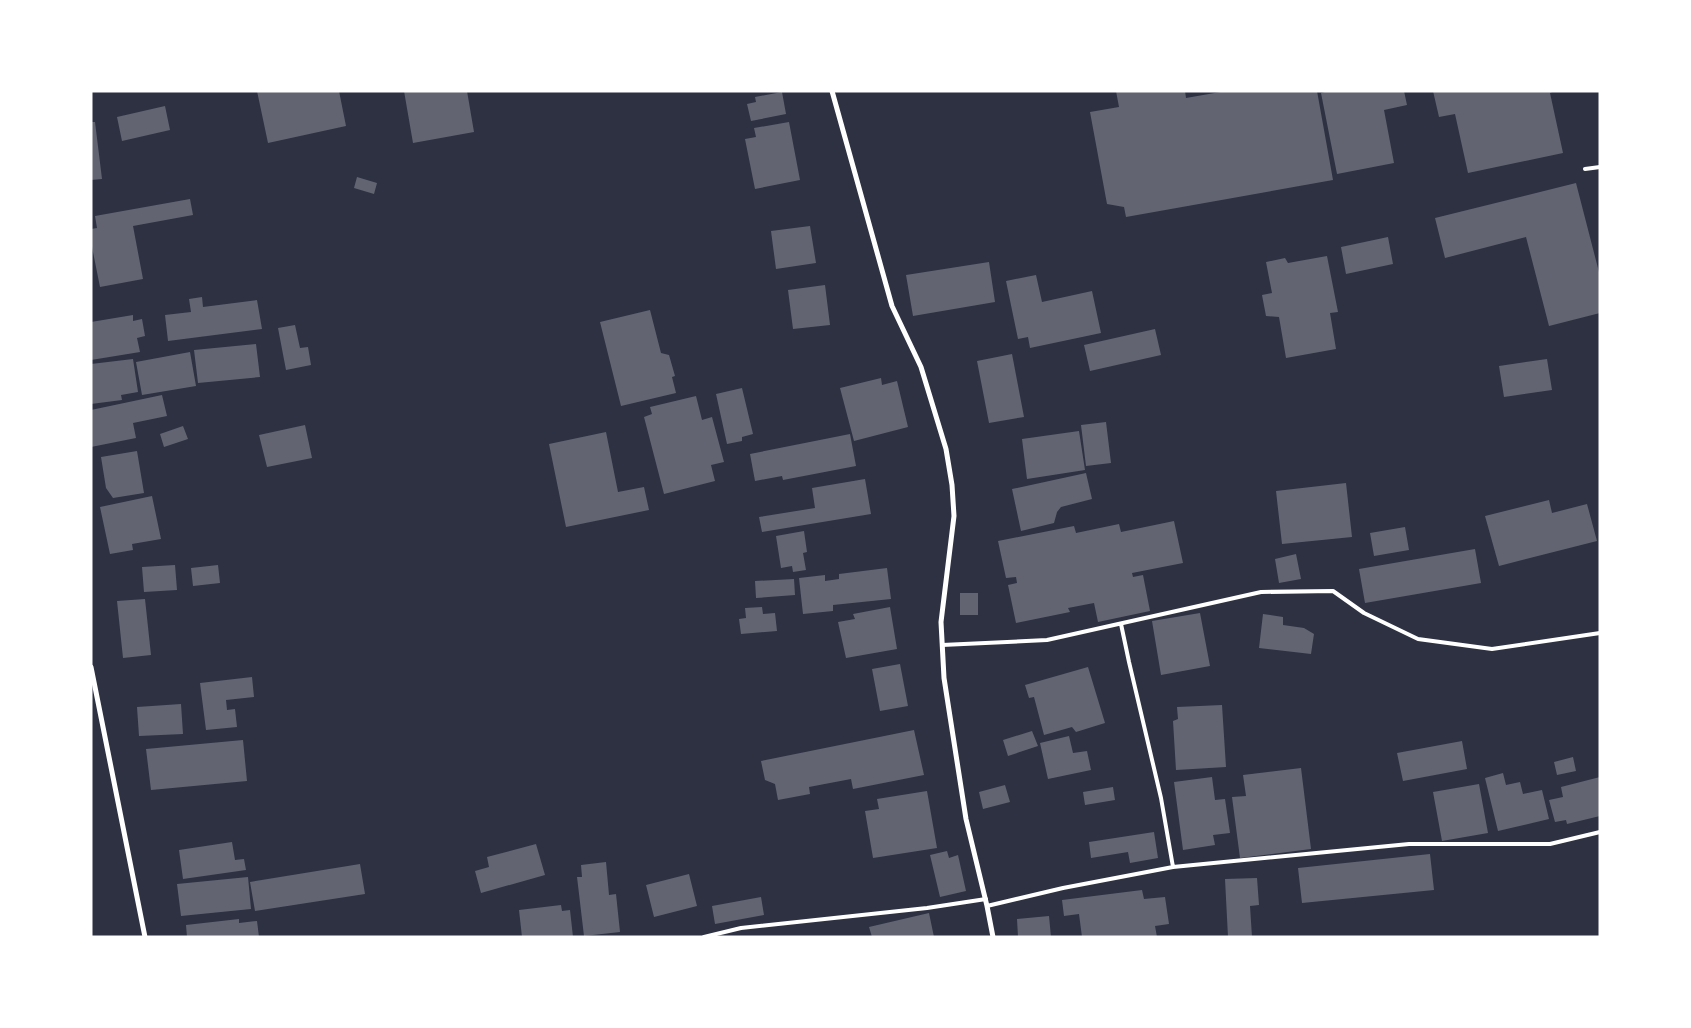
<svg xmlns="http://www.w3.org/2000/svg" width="1691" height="1028" font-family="Arial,sans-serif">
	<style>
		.building { fill: #626471 }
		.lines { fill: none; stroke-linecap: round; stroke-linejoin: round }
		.service { stroke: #fff; stroke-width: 4 }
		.minor { stroke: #fff; stroke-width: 5 }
	</style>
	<rect width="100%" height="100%" fill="#2d3142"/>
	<path class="building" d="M 257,91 L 339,91 L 346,126 L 268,143 Z
		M 404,91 L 467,91 L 474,132 L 413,143 Z
		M 1116,91 L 1185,91 L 1186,98 L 1226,91 L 1317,91 L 1333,180 L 1126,217 L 1124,207 L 1107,204 L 1090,112 L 1119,107 Z
		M 1328,91 L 1404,91 L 1407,105 L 1384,110 L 1394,163 L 1337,174 L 1321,93 Z
		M 1433,91 L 1554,91 L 1550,93 L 1563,153 L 1468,173 L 1455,114 L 1439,117 Z
		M 782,92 L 786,114 L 751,121 L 747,104 L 756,102 L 755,97 Z
		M 165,106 L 170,130 L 122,141 L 117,117 Z
		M 91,122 L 95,122 L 102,179 L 91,180 Z
		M 789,122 L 800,180 L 755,189 L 745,139 L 756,137 L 754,128 Z
		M 357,177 L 377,183 L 374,194 L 354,188 Z
		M 1576,183 L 1600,276 L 1600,313 L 1549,326 L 1526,237 L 1445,258 L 1435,218 Z
		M 190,199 L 193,215 L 133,226 L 143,279 L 100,287 L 91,242 L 91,229 L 97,228 L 95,216 Z
		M 810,226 L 816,263 L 776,269 L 771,231 Z
		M 1388,237 L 1393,264 L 1346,274 L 1341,247 Z
		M 1327,256 L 1338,312 L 1330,313 L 1336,349 L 1286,358 L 1279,317 L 1266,316 L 1262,295 L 1272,293 L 1266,262 L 1285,258 L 1288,263 Z
		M 989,262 L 995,302 L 913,316 L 906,275 Z
		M 1036,275 L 1042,302 L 1092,291 L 1101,333 L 1030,348 L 1028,337 L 1018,339 L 1006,281 Z
		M 825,285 L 830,325 L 793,329 L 788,290 Z
		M 202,297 L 203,307 L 257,300 L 262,329 L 168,341 L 165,315 L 191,312 L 189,299 Z
		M 650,310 L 661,353 L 669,355 L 675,376 L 672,377 L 676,393 L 621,406 L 600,322 Z
		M 133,315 L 133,321 L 142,319 L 145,336 L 137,338 L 140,352 L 91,360 L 91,322 Z
		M 295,325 L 300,348 L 308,347 L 311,365 L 286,370 L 278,328 Z
		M 1155,329 L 1161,355 L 1090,371 L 1084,345 Z
		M 256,344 L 260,377 L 198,383 L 194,350 Z
		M 190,352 L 196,386 L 142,395 L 136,362 Z
		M 1012,354 L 1024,417 L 989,423 L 977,361 Z
		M 133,359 L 138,392 L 121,395 L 122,400 L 91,404 L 91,364 Z
		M 1547,359 L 1552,390 L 1504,397 L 1499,366 Z
		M 881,378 L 882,385 L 897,381 L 908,427 L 854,441 L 840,388 Z
		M 742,388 L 753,434 L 742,437 L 742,441 L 727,444 L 716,394 Z
		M 162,395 L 167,416 L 133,423 L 136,438 L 91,447 L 91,410 Z
		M 696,396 L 702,420 L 712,417 L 724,462 L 711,465 L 715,481 L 664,494 L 644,417 L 652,414 L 650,407 Z
		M 1106,422 L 1111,463 L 1086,466 L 1081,425 Z
		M 305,425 L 312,458 L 267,467 L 259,435 Z
		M 183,426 L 188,439 L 164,447 L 160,434 Z
		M 1079,431 L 1085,470 L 1027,479 L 1022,439 Z
		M 606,432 L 618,492 L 644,487 L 649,510 L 566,527 L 549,444 Z
		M 850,434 L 856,466 L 783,480 L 782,476 L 755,481 L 750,454 Z
		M 137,451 L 144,493 L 113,498 L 106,488 L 101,457 Z
		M 1086,473 L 1092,499 L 1061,507 L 1057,512 L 1054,523 L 1021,531 L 1012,489 Z
		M 865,479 L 871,514 L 762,532 L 759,517 L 815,508 L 812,488 Z
		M 1346,483 L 1352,537 L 1282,544 L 1276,491 Z
		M 152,496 L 161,539 L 132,544 L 133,550 L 110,554 L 100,507 Z
		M 1549,500 L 1552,513 L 1587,504 L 1597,541 L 1499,566 L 1485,516 Z
		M 1174,521 L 1183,563 L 1132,573 L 1133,577 L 1143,575 L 1150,611 L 1098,622 L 1094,603 L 1068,608 L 1070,612 L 1016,623 L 1008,585 L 1017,583 L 1016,577 L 1006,578 L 998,541 L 1074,526 L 1076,533 L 1119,524 L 1121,532 Z
		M 1405,527 L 1409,550 L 1374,556 L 1370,533 Z
		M 804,531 L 807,552 L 803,553 L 806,570 L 793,572 L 792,566 L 781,568 L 776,536 Z
		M 1475,549 L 1481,583 L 1365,603 L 1359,569 Z
		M 1296,554 L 1301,579 L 1279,583 L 1275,559 Z
		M 175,565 L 177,590 L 144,592 L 142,567 Z
		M 218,565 L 220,583 L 193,586 L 191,568 Z
		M 887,568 L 891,599 L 833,605 L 833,611 L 803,614 L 799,578 L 825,575 L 825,581 L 839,579 L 839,574 Z
		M 794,579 L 795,595 L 756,598 L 755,581 Z
		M 960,593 L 978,593 L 978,615 L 960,615 Z
		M 145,599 L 151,655 L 123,658 L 117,601 Z
		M 762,607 L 763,614 L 775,613 L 777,631 L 741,634 L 739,619 L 746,618 L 745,608 Z
		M 890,607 L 897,649 L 846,658 L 838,622 L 855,619 L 853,614 Z
		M 1200,613 L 1210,666 L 1161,675 L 1152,621 Z
		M 1263,614 L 1283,617 L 1283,625 L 1304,628 L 1314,634 L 1311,654 L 1259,648 Z
		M 900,664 L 908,706 L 880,711 L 872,669 Z
		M 1088,667 L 1105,723 L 1076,732 L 1072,727 L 1044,735 L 1034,697 L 1029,698 L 1025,685 Z
		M 252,677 L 254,697 L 226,700 L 227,710 L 235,709 L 237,727 L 206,730 L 200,683 Z
		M 181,704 L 183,734 L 139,736 L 137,707 Z
		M 1222,705 L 1226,767 L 1176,770 L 1173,721 L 1178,719 L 1177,707 Z
		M 914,730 L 924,775 L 853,789 L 851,779 L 809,787 L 810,794 L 778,800 L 775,784 L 765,780 L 761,761 Z
		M 1032,731 L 1038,746 L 1008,756 L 1003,740 Z
		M 1069,736 L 1073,753 L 1087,751 L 1091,770 L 1048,779 L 1040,743 Z
		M 243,740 L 247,781 L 151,790 L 146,749 Z
		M 1462,741 L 1467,769 L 1403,781 L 1397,753 Z
		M 1573,757 L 1576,771 L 1557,775 L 1554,762 Z
		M 1301,768 L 1311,849 L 1240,858 L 1232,797 L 1246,796 L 1243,775 Z
		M 1503,773 L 1506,785 L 1520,782 L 1523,794 L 1542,790 L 1549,819 L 1498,831 L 1485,778 Z
		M 1212,777 L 1215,800 L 1225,799 L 1230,833 L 1213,835 L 1215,845 L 1183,850 L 1174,782 Z
		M 1600,777 L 1600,816 L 1567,824 L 1566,820 L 1555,822 L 1549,800 L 1563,797 L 1561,787 Z
		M 1479,784 L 1488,833 L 1442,841 L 1433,792 Z
		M 1005,785 L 1010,802 L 983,809 L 979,792 Z
		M 1113,787 L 1115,800 L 1085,805 L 1083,792 Z
		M 927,791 L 937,848 L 873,858 L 865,811 L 879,809 L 877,799 Z
		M 1154,832 L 1158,858 L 1130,863 L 1128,852 L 1091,858 L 1089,842 Z
		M 232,842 L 235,860 L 244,859 L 246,870 L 183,879 L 179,850 Z
		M 536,844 L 545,875 L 481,893 L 475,871 L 489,867 L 487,857 Z
		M 947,851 L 949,858 L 958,855 L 966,891 L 940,897 L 930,855 Z
		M 1430,854 L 1434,890 L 1302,903 L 1298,868 Z
		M 606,862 L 609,895 L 616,894 L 620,932 L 584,936 L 577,877 L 582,877 L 581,865 Z
		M 360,864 L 365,894 L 255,911 L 250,882 Z
		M 689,874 L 697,906 L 654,917 L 646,885 Z
		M 248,877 L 251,909 L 181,916 L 177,884 Z
		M 1257,878 L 1259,905 L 1250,906 L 1252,937 L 1228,937 L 1225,879 Z
		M 1142,890 L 1144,899 L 1165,897 L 1169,924 L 1155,926 L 1157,937 L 1082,937 L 1079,914 L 1064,916 L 1062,900 Z
		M 761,897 L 764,915 L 715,924 L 712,906 Z
		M 561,905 L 562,911 L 570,910 L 573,937 L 522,937 L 519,910 Z
		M 929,913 L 934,937 L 872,937 L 869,927 Z
		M 1049,916 L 1051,937 L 1018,937 L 1017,919 Z
		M 239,919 L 239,923 L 257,921 L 259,937 L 187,937 L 186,925 Z"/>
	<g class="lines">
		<path class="service" d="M 1585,169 L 1600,167
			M 1121,624 L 1129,662 L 1161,798 L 1173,867
			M 942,645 L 1047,640 L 1261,592 L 1333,591 L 1364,613 L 1418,639 L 1492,649 L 1600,633
			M 987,906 L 1063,888 L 1173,867 L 1409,844 L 1550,844 L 1600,832
			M 704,937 L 741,928 L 927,908 L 986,899"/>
		<path class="minor" d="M 832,91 L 892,306 L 921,367 L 946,449 L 952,485 L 954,516 L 941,622 L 944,678 L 966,819 L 987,906 L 993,937
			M 91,667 L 145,937"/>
	</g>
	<rect width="1691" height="1028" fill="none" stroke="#ffffff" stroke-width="185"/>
</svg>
